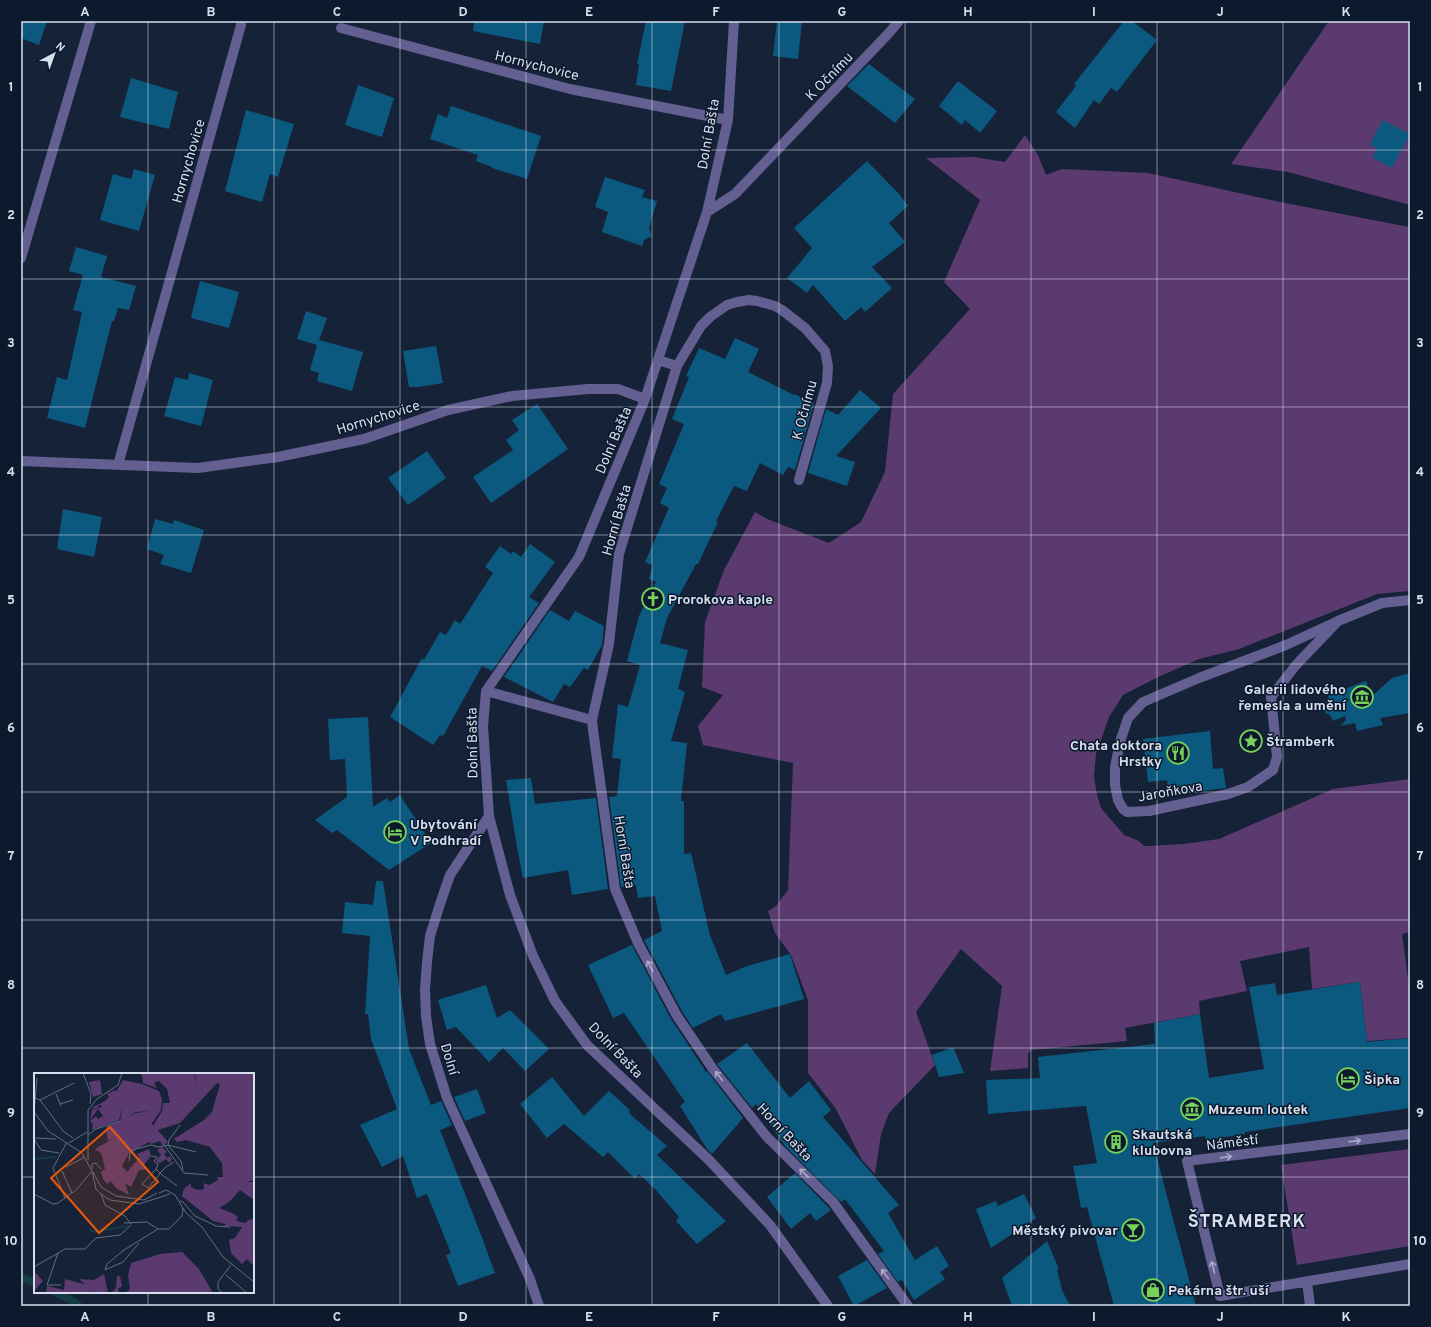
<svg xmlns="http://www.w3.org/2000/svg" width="1431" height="1327" font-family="Overpass,sans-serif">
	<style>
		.green { fill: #5b3b6f }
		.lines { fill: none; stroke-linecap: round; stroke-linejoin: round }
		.stream { stroke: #143c44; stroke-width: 8 }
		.building { fill: #0c597f }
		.pedestrian { stroke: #635f91; stroke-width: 10 }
		.minor { stroke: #635f91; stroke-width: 10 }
		.oneway { stroke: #a9acc9 }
		.grid { fill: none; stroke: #d7dfee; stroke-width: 1; stroke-opacity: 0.55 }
		.labels { text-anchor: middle; stroke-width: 3; stroke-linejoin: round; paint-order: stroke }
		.street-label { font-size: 14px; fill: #d7dfee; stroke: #0d192d }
		.poi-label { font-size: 14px; font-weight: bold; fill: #d7dfee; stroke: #0d192d; text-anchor: start }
		.district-label { font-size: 18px; font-weight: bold; letter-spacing: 1px; fill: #d7dfee; stroke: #0d192d }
		.inset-river { fill: none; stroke: #143c44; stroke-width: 2 }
		.inset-road { fill: none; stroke: #636e81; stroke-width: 1 }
		.view { fill: #e8590c; fill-opacity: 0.15; stroke: #e8590c; stroke-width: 2 }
		.inset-edge { fill: none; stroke: #d7dfee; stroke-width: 2 }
		.neatline { fill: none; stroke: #d7dfee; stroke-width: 1.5 }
		.grid-label { font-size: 13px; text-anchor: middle; font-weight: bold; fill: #d7dfee }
	</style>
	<rect width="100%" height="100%" fill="#162238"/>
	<path class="green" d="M 1329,21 L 1410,21 L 1410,205 L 1288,172 L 1231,164 Z
		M 1025,135 L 1038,155 L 1046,175 L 1062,169 L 1148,173 L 1280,202 L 1409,227 L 1410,225 L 1410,591 L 1377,594 L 1239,649 L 1199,659 L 1158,677 L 1123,695 L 1109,717 L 1096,754 L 1094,777 L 1097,795 L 1101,808 L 1124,835 L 1139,841 L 1144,846 L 1150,846 L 1184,844 L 1219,839 L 1333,789 L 1410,779 L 1410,932 L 1402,934 L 1410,993 L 1410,1038 L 1367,1041 L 1360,982 L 1312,989 L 1309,947 L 1240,961 L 1247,991 L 1199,1001 L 1200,1014 L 1125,1028 L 1127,1041 L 1031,1050 L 1028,1054 L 1028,1068 L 990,1071 L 1002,986 L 961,949 L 916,1012 L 935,1065 L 889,1113 L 881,1134 L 875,1174 L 862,1160 L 836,1109 L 808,1073 L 808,1000 L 791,955 L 775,933 L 768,911 L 776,906 L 788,890 L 793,763 L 703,745 L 698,726 L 723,695 L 702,687 L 705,622 L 724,570 L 755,512 L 767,519 L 829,543 L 861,522 L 885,472 L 893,394 L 970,309 L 944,282 L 980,200 L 926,158 L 974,157 L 1005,162 Z
		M 1410,1149 L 1410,1246 L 1297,1265 L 1281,1165 Z"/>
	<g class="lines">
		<path class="stream" d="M 21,1277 L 35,1283
			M 54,1292 L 73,1301 L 79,1306"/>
	</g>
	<path class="building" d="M 21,21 L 47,21 L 39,45 L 21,38 Z
		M 474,21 L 544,21 L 540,44 L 473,31 Z
		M 646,21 L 685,21 L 671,91 L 636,85 L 639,64 L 637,64 Z
		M 777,21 L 802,21 L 798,59 L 773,56 Z
		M 1124,21 L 1132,21 L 1157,40 L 1117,92 L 1111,88 L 1099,104 L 1094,100 L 1075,128 L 1056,112 L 1076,86 L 1074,84 Z
		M 869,64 L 915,99 L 895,123 L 847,86 Z
		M 131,78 L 178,92 L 169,129 L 120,117 Z
		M 958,81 L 997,111 L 980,133 L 965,120 L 962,125 L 939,106 Z
		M 358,85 L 394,98 L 382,137 L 345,125 Z
		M 451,106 L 541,136 L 527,179 L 492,168 L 492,167 L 476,161 L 478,155 L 430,139 L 438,114 L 447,118 Z
		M 246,110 L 294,124 L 278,177 L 270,174 L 262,202 L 225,191 Z
		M 1383,120 L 1410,134 L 1392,168 L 1372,157 L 1377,149 L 1370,144 Z
		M 867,161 L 900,195 L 908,206 L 889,223 L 905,242 L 872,267 L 892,288 L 865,312 L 861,307 L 845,321 L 813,285 L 807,293 L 787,278 L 812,248 L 794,228 Z
		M 134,169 L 155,175 L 139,231 L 100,220 L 113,174 L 131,179 Z
		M 605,177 L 645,190 L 642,197 L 657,201 L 649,228 L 652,236 L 644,240 L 642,246 L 602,232 L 608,212 L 595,207 Z
		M 76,247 L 107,256 L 101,277 L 136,286 L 129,310 L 118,308 L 114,321 L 112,321 L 85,428 L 47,418 L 57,377 L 67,380 L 82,312 L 73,310 L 83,275 L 69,271 Z
		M 200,281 L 239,292 L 229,328 L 191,318 Z
		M 306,311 L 327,318 L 319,340 L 363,352 L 352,391 L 317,381 L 319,373 L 310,370 L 317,345 L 297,339 Z
		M 735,338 L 759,349 L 748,372 L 794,395 L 794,394 L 814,403 L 795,470 L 788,467 L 783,475 L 760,463 L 747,491 L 734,486 L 716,521 L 718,522 L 698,564 L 696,564 L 667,618 L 660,643 L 688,650 L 678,689 L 685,692 L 671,741 L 687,743 L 681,801 L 684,801 L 684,854 L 691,853 L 710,935 L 726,975 L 747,966 L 790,954 L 804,999 L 725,1021 L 721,1014 L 693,1028 L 683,1013 L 644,940 L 662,931 L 655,896 L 638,898 L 636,885 L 621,887 L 609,797 L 617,796 L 621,759 L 612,758 L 618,704 L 628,707 L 640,665 L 627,661 L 639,616 L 656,582 L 649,579 L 653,565 L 645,562 L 669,508 L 660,503 L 667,488 L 659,484 L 684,424 L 672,419 L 689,377 L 686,376 L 699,348 L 725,359 Z
		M 436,346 L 443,383 L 419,387 L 409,387 L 403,351 Z
		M 189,373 L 213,380 L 201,426 L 164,416 L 175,377 L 188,380 Z
		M 860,390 L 881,408 L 836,456 L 855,462 L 847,486 L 808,473 L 826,409 L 838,415 Z
		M 537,404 L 568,449 L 491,503 L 473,477 L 513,450 L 506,440 L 519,430 L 512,420 Z
		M 427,451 L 446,478 L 408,505 L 388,478 Z
		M 63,509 L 102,517 L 94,557 L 57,549 Z
		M 155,519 L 173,524 L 174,520 L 204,530 L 191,573 L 160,564 L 164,555 L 147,549 Z
		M 530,544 L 555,562 L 529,597 L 539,603 L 492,671 L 482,666 L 443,736 L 440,735 L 433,745 L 390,717 L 422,658 L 424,660 L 440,632 L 446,635 L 455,620 L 460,624 L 493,573 L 485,567 L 500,546 L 511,554 L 513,551 L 521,557 Z
		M 550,610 L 569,621 L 575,611 L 604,626 L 602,645 L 588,670 L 584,668 L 570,687 L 564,684 L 553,702 L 504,677 Z
		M 1410,673 L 1410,713 L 1380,718 L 1383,725 L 1357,731 L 1355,723 L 1340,726 L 1346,720 L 1345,716 L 1333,721 L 1330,715 L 1322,711 L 1329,695 L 1366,681 L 1371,697 L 1392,678 Z
		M 368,717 L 373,807 L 387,798 L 390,802 L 400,795 L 431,843 L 389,870 L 337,830 L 332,833 L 315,820 L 347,797 L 345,759 L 330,760 L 328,719 Z
		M 1210,731 L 1213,769 L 1223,768 L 1226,788 L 1169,795 L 1167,780 L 1148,782 L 1143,739 Z
		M 531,778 L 535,804 L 596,798 L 608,889 L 572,895 L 568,870 L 523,878 L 517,847 L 506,780 Z
		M 376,881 L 383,881 L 409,1049 L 431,1105 L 441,1101 L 452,1125 L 440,1130 L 483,1240 L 495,1273 L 458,1286 L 446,1255 L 451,1253 L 427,1194 L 417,1198 L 403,1156 L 382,1167 L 360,1125 L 397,1109 L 371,1039 L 368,1014 L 365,1014 L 370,936 L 342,933 L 345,902 L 373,905 Z
		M 632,945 L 671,1019 L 681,1034 L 706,1072 L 707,1071 L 743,1118 L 712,1154 L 707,1149 L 680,1106 L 685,1102 L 624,1013 L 613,1018 L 588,965 Z
		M 1360,982 L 1367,1042 L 1410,1038 L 1410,1108 L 1245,1132 L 1245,1134 L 1206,1140 L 1205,1136 L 1153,1143 L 1196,1306 L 1114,1306 L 1087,1207 L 1081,1208 L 1073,1166 L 1097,1163 L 1086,1106 L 988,1114 L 986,1080 L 1040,1078 L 1038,1057 L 1155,1044 L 1154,1023 L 1200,1014 L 1209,1078 L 1264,1069 L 1249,987 L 1275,983 L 1277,995 Z
		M 486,985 L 497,1018 L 510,1010 L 549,1049 L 525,1071 L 503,1048 L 489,1062 L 456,1027 L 447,1030 L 438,1000 Z
		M 747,1043 L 790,1098 L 809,1081 L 831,1110 L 823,1117 L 899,1205 L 888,1213 L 915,1260 L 937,1246 L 949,1266 L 940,1272 L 945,1279 L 914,1300 L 902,1280 L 898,1282 L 878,1254 L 884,1251 L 845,1199 L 841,1202 L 785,1146 L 756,1104 L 752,1108 L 717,1064 Z
		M 953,1047 L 964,1073 L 939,1077 L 932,1055 Z
		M 552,1077 L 584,1116 L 609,1091 L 630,1110 L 629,1112 L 631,1115 L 667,1146 L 657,1155 L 726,1221 L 697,1244 L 676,1221 L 679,1217 L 656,1190 L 639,1174 L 635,1179 L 608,1152 L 603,1157 L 564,1124 L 547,1138 L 520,1104 Z
		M 477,1089 L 486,1113 L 465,1121 L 454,1097 Z
		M 795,1173 L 831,1210 L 816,1221 L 810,1213 L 791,1229 L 767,1197 Z
		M 1024,1194 L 1036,1218 L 991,1248 L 976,1209 L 996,1201 L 998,1206 Z
		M 1047,1241 L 1059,1269 L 1057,1270 L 1062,1290 L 1070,1306 L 1012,1306 L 1002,1278 Z
		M 867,1260 L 887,1288 L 854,1306 L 838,1276 Z"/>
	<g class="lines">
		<path class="pedestrian" d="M 1271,697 L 1277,757 L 1273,770 L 1248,787 L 1228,794 L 1149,811 L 1127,812 L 1123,809 L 1118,800 L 1115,785 L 1115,767 L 1120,742 L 1128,718 L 1143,702 L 1199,678 L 1286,645 L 1336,622"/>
		<path class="minor" d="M 734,21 L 728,120 L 707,212 L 645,399 L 579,557 L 486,691 L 483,726 L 489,816 L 510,895 L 533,956 L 555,1001 L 587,1045 L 709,1160 L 770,1225 L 828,1306
			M 341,28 L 570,89 L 728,120
			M 707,212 L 735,194 L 888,34 L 899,21
			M 21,258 L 91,21
			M 658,360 L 677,366
			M 21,461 L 198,468 L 278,457 L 364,439 L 448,410 L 512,396 L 588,389 L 618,389 L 645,399
			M 118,465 L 241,25
			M 799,480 L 827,383 L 828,366 L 825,351 L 805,328 L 782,310 L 775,306 L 757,301 L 749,300 L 737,302 L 727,305 L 710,317 L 701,326 L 677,366 L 619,554 L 609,644 L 592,720 L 593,730 L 615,889 L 638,943 L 677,1016 L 713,1069 L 767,1137 L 833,1202 L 908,1306
			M 486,691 L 592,720
			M 1271,697 L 1296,665 L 1338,621 L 1382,603 L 1410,600
			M 489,816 L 450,875 L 440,904 L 430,936 L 427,962 L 425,990 L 426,1016 L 430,1044 L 447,1098 L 530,1279 L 539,1306
			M 1410,1134 L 1187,1161 L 1220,1296 L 1410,1264
			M 1307,1281 L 1310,1306"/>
	</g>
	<defs><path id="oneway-shaft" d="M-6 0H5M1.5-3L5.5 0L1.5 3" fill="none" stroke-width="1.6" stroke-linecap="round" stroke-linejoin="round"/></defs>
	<g class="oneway">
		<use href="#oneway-shaft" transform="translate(650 966) rotate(-118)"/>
		<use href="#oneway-shaft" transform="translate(719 1076) rotate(-128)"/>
		<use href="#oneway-shaft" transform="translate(1355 1141) rotate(-7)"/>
		<use href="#oneway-shaft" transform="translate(1226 1157) rotate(-7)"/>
		<use href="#oneway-shaft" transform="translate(804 1173) rotate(-136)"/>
		<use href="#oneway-shaft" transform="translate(1213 1267) rotate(-104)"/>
		<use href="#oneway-shaft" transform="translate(885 1274) rotate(-126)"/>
	</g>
	<path class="grid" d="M 148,21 L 148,1074M 274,21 L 274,1306M 400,21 L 400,1306M 526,21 L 526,1306M 652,21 L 652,1306M 779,21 L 779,1306M 905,21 L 905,1306M 1031,21 L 1031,1306M 1157,21 L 1157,1306M 1283,21 L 1283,1306M 21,150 L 1410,150M 21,279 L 1410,279M 21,407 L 1410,407M 21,535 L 1410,535M 21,664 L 1410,664M 21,792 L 1410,792M 21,920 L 1410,920M 21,1048 L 1410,1048M 21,1177 L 35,1177M 253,1177 L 1410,1177M 148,1292 L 148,1306"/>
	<defs>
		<g id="church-ring" transform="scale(1.15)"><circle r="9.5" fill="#0d192d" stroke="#76d25a" stroke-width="1.5"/><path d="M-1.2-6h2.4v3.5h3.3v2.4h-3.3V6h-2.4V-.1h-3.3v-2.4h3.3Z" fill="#76d25a"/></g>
		<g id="museum-ring" transform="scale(1.15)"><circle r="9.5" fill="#0d192d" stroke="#76d25a" stroke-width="1.5"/><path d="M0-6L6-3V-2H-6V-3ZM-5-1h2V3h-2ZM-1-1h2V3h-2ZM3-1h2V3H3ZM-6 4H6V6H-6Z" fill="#76d25a"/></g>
		<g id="sight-ring" transform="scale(1.15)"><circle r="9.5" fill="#0d192d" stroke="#76d25a" stroke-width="1.5"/><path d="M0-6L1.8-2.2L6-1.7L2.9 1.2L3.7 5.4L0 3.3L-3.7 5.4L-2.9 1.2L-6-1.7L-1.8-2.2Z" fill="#76d25a"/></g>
		<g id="restaurant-ring" transform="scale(1.15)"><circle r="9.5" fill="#0d192d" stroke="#76d25a" stroke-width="1.5"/><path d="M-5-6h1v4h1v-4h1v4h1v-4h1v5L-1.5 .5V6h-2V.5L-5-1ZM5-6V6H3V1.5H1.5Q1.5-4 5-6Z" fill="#76d25a"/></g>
		<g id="hotel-ring" transform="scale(1.15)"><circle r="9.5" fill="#0d192d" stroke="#76d25a" stroke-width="1.5"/><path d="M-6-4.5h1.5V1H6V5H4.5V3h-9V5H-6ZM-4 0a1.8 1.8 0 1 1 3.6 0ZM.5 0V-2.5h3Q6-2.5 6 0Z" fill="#76d25a"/></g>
		<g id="building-ring" transform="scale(1.15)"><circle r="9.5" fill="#0d192d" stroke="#76d25a" stroke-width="1.5"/><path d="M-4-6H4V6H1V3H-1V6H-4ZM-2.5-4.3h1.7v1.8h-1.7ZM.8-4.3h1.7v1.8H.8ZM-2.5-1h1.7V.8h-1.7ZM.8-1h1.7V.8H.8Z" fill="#76d25a"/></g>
		<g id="bar-ring" transform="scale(1.15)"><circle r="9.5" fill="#0d192d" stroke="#76d25a" stroke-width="1.5"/><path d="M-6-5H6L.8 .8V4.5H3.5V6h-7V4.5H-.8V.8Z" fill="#76d25a"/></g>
		<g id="shop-ring" transform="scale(1.15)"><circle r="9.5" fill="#0d192d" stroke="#76d25a" stroke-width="1.5"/><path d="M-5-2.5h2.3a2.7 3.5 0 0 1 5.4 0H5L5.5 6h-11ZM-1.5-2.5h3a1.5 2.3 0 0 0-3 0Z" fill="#76d25a"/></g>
	</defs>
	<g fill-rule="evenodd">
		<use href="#church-ring" x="653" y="599"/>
		<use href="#museum-ring" x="1362" y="697"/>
		<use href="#sight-ring" x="1251" y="741"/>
		<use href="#restaurant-ring" x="1178" y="753"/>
		<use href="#hotel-ring" x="395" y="832"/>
		<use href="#hotel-ring" x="1348" y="1079"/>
		<use href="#museum-ring" x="1192" y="1109"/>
		<use href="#building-ring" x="1116" y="1142"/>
		<use href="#bar-ring" x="1133" y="1230"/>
		<use href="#shop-ring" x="1153" y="1290"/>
	</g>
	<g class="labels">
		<g class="street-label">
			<text transform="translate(537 65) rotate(14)" y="5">Hornychovice</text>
			<text transform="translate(829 76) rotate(-46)" y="5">K Očnímu</text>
			<text transform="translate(708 134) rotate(-80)" y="5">Dolní Bašta</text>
			<text transform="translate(188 161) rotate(-74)" y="5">Hornychovice</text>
			<text transform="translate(804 410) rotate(-75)" y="5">K Očnímu</text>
			<text transform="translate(378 417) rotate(-17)" y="5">Hornychovice</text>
			<text transform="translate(613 440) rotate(-67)" y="5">Dolní Bašta</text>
			<text transform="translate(616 520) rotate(-74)" y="5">Horní Bašta</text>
			<text transform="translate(472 743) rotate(-91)" y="5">Dolní Bašta</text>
			<text transform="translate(1170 791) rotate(-10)" y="5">Jaroňkova</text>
			<text transform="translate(625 852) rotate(81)" y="5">Horní Bašta</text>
			<text transform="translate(616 1050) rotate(46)" y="5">Dolní Bašta</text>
			<text transform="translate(450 1059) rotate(73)" y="5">Dolní</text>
			<text transform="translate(785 1132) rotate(47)" y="5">Horní Bašta</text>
			<text transform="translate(1232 1142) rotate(-7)" y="5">Náměstí</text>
		</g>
		<g class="poi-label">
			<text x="668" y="604">Prorokova kaple</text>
			<text x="1346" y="694" text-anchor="end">Galerii lidového<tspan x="1346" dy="16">řemesla a umění</tspan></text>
			<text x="1266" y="746">Štramberk</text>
			<text x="1162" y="750" text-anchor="end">Chata doktora<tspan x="1162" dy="16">Hrstky</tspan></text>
			<text x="410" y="829">Ubytování<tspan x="410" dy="16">V Podhradí</tspan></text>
			<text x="1364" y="1084">Šipka</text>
			<text x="1208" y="1114">Muzeum loutek</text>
			<text x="1132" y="1139">Skautská<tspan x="1132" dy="16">klubovna</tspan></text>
			<text x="1118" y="1235" text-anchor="end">Městský pivovar</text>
			<text x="1168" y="1295">Pekárna štr. uší</text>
		</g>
		<g class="district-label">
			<text x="1247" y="1227">ŠTRAMBERK</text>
		</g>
	</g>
	<g transform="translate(34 1073)">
		<rect width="220" height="220" fill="#162238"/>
		<path d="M 103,0 L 160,0 L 162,12 L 161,0 L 220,0 L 220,107 L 212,109 L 220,109 L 220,127 L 206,117 L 195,129 L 185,135 L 198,140 L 204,144 L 202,147 L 206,149 L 212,150 L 214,147 L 220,146 L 220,193 L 213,186 L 208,191 L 197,180 L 195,167 L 201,165 L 208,154 L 191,153 L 191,151 L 179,148 L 148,123 L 150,116 L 157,110 L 157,114 L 164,117 L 170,116 L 170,110 L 175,112 L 184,107 L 183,104 L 189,104 L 188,90 L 176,74 L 152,67 L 143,69 L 140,66 L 170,47 L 178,39 L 186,11 L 183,10 L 146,50 L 124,57 L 121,54 L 134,69 L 129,73 L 135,71 L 129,73 L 126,68 L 117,71 L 115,69 L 95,80 L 88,93 L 93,99 L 105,85 L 103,81 L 115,76 L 117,83 L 109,93 L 113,97 L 105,97 L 97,114 L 91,110 L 95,122 L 82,115 L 77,108 L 73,111 L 69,106 L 67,99 L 71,96 L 68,83 L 65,78 L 61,78 L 64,74 L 83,64 L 74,68 L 72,54 L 102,40 L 116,38 L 102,39 L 86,48 L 89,32 L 85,47 L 58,57 L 59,51 L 56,48 L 62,43 L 64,46 L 69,43 L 64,36 L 56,47 L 58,37 L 68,34 L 65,31 L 64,35 L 58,36 L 59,34 L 71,28 L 75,24 L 73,21 L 81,17 L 82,19 L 89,7 L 108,11 L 125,18 L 128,26 L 127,37 L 118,50 L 119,53 L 128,38 L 129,30 L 136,30 L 133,16 L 125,8 L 120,10 L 123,15 L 109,10 L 108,2 ZM 66,7 L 68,21 L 59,24 L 55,9 ZM 128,74 L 133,79 L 130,81 L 133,85 L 136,83 L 138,86 L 136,90 L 132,86 L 124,91 L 122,87 L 127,82 L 123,77 ZM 148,179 L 165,196 L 179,220 L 91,220 L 96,216 L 94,202 L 97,190 L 126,181 ZM 0,198 L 9,208 L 0,218 ZM 70,201 L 74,220 L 61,220 L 45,206 L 60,207 ZM 83,203 L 86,203 L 88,214 L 84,215 L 85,220 L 77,220 L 82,215 ZM 31,206 L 53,212 L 60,220 L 12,220 L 13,213 L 30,217 Z" fill="#5b3b6f"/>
		<path class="inset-river" d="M 0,86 L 22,84M 55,156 L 60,159 L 94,153"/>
		<path class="inset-road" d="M 49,0 L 57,21 L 56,31M 3,5 L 0,39 L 14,58 L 48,80 L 58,98 L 62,116 L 67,121 L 76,127 L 105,131 L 136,121M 22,21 L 27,33M 1,25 L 6,27 L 29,58 L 39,65M 6,27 L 40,10M 26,31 L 39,27M 54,62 L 62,56 L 86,48M 0,65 L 22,66M 0,66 L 7,77 L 25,80M 35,70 L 53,59M 134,72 L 147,88 L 149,97M 134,72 L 162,79M 131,73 L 150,100 L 174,102M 117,83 L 123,84 L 120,88 L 124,92 L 122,96M 54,87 L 54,37 L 63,26 L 84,12 L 88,0M 95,88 L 96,80 L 102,76 L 117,72 L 124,74 L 134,72 L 135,67 L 146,52M 140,89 L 132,94 L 126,100 L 125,102 L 114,115 L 108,111 L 122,96 L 127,101 L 143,113M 32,94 L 51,84M 58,96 L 58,91 L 62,90 L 67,96M 28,98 L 38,120M 59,99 L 67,114 L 82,123 L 110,127 L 123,120M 125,120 L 132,117 L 141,122 L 152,140 L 168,154 L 189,184 L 220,209M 0,121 L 19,131 L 24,130 L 42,117 L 58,98M 67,121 L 71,132 L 91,143 L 97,151M 31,125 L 19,95 L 33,69M 146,128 L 149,129 L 161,143 L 182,153 L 196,154M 90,150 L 113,149 L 124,156 L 135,156 L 148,143 L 149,135M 24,180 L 13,212 L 27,212M 0,194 L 31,176 L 51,176 L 62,165 L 86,162 L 97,152M 71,197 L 73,191 L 90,177 L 124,156M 71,197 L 89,189 L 105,170M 192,202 L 213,220M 189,220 L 184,216 L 184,209 L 197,192"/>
		<path class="view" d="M 76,54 L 124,109 L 65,160 L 17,105 Z"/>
		<rect width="220" height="220" class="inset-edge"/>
	</g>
	<rect width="1431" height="1327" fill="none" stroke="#0d192d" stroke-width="44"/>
	<g transform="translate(54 54) rotate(41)" stroke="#0d192d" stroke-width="3" paint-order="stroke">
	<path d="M0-3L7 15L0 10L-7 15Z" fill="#d7dfee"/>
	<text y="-6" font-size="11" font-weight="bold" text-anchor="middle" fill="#d7dfee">N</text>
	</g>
	<rect x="22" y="22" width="1387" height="1283" class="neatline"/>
	<g class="grid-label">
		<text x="85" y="16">A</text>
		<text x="211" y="16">B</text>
		<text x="337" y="16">C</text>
		<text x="463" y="16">D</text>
		<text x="589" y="16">E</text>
		<text x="716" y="16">F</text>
		<text x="842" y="16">G</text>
		<text x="968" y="16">H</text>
		<text x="1094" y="16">I</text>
		<text x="1220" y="16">J</text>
		<text x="1346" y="16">K</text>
		<text x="11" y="91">1</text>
		<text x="1420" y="91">1</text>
		<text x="11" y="219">2</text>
		<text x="1420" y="219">2</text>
		<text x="11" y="347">3</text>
		<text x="1420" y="347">3</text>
		<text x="11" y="476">4</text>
		<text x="1420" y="476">4</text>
		<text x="11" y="604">5</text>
		<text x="1420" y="604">5</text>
		<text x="11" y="732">6</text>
		<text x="1420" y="732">6</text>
		<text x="11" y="860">7</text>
		<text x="1420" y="860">7</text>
		<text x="11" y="989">8</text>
		<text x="1420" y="989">8</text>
		<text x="11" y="1117">9</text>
		<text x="1420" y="1117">9</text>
		<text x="11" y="1245">10</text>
		<text x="1420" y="1245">10</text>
		<text x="85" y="1321">A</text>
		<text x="211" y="1321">B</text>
		<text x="337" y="1321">C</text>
		<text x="463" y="1321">D</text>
		<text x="589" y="1321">E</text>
		<text x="716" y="1321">F</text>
		<text x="842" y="1321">G</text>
		<text x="968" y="1321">H</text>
		<text x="1094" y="1321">I</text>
		<text x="1220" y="1321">J</text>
		<text x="1346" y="1321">K</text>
	</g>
</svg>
